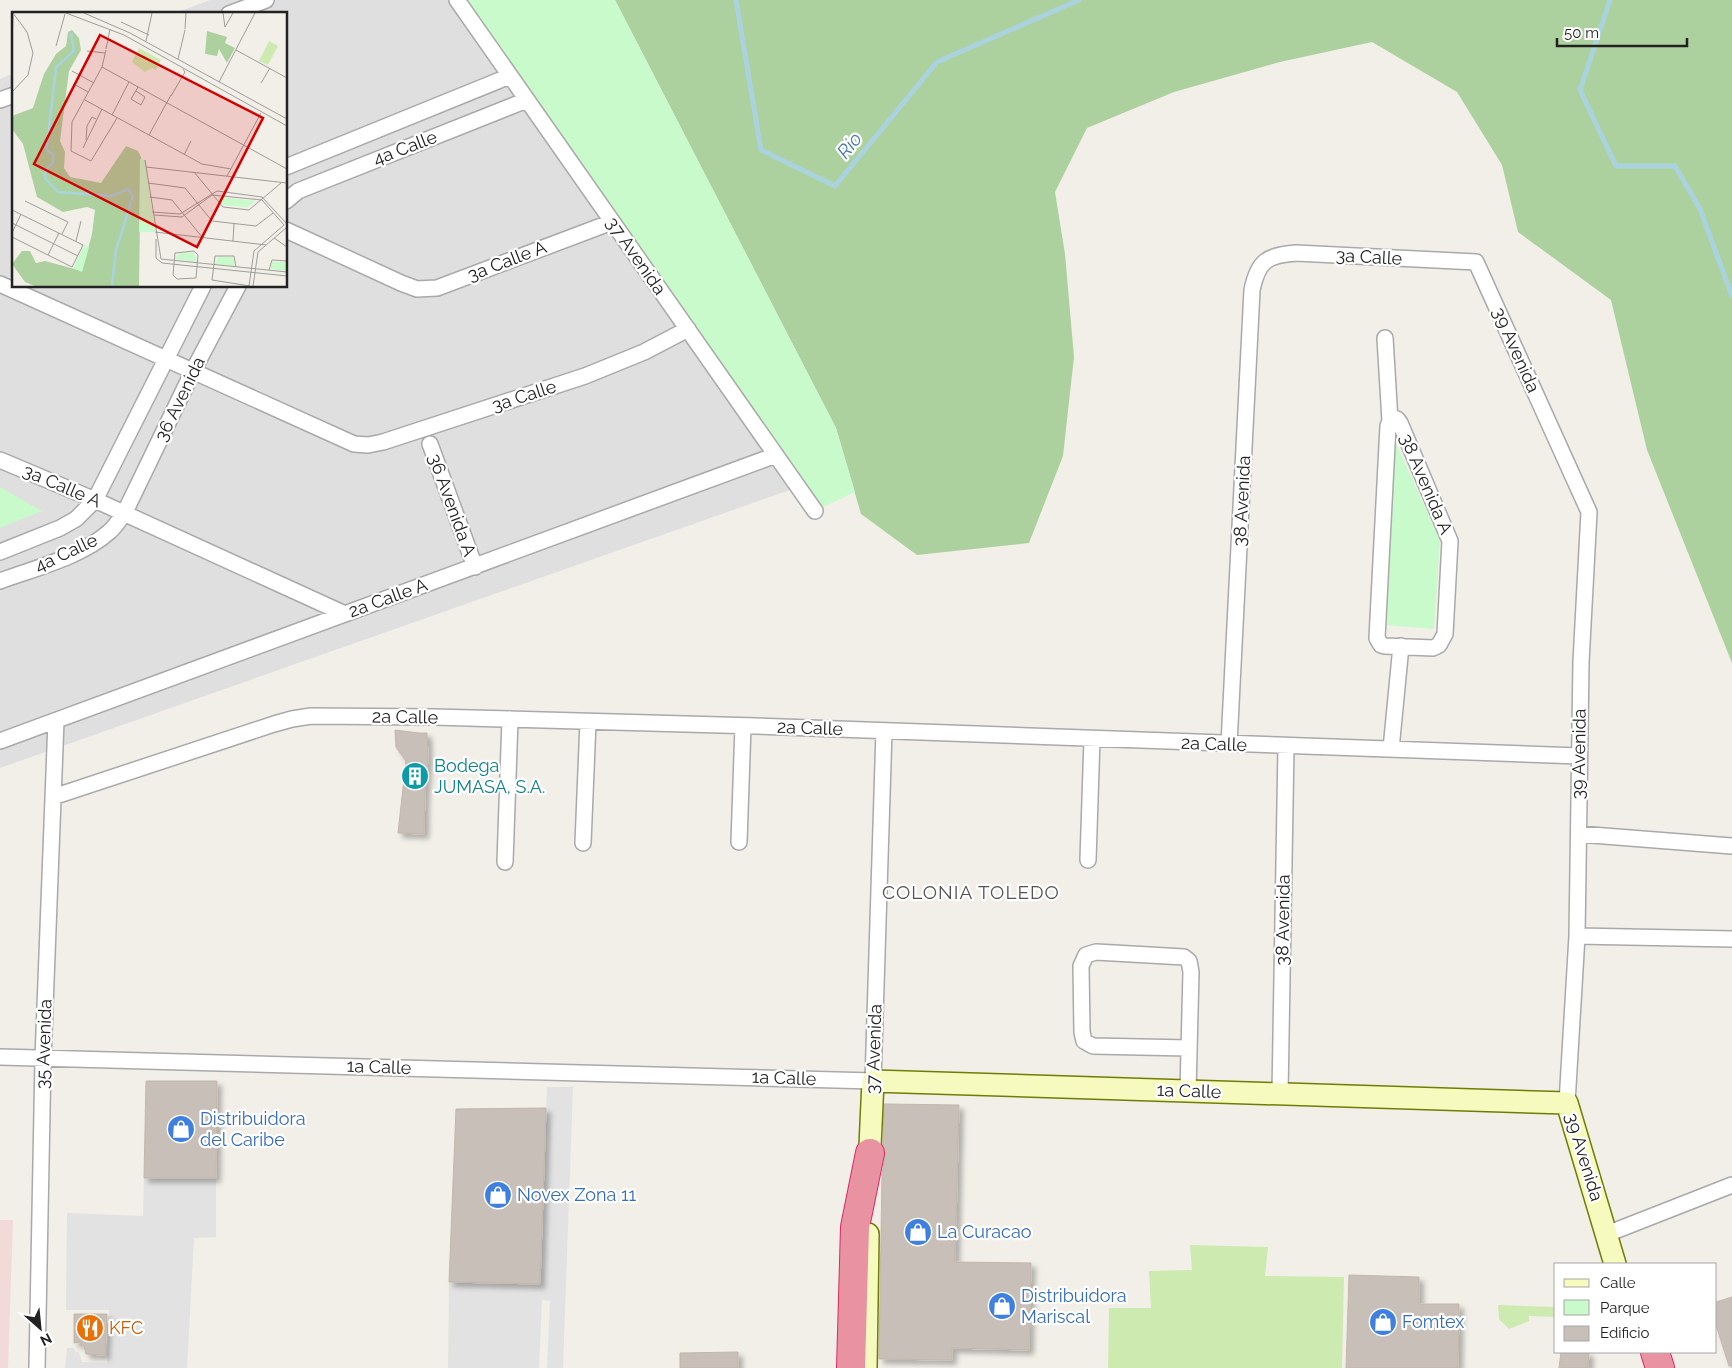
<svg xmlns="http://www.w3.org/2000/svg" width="1732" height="1368" font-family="Raleway,sans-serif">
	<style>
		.residential { fill: #e0dfdf }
		.commercial { fill: #f2dad9 }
		.grass { fill: #cdebb0 }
		.forest { fill: #add19e }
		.park { fill: #c8facc }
		.parking { fill: #e2e2e2 }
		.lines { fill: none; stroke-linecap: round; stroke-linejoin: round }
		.stream { stroke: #aad3df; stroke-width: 5 }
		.building { fill: #c7bfb8; stroke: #c4b6ab; filter: url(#shadow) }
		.street-casing { stroke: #a9a9a9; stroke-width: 18 }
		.secondary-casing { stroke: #707d05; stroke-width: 24 }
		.highway-casing { stroke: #dc2a67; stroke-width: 30 }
		.street { stroke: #fff; stroke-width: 15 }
		.secondary { stroke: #f7fabf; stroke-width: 21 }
		.highway { stroke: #e892a2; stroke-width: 28 }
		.labels { text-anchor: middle; stroke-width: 4.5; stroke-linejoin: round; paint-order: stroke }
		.street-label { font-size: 18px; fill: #222; stroke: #fff }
		.culture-label { font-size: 18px; fill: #0d838f; stroke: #fff; text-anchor: start }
		.shop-label { font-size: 18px; fill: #366cbe; stroke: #fff; text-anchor: start }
		.food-label { font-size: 18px; fill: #c56008; stroke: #fff; text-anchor: start }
		.water-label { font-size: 19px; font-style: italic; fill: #4a7aab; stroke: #fff }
		.neighbourhood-label { font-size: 19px; letter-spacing: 1px; fill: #555; stroke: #fff }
		.inset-river { fill: none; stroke: #aad3df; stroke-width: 2.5 }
		.inset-road { fill: none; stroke: #9f9d99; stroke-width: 1 }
		.view { fill: #d40000; fill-opacity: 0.15; stroke: #d40000; stroke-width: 2.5 }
		.inset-edge { fill: none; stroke: #222; stroke-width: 2.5 }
	</style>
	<defs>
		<filter id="shadow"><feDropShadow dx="4.5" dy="4.5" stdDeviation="2.5" flood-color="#0004"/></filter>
	</defs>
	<rect width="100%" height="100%" fill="#f2efe9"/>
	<path class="residential" d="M 210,0 L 505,0 L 824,478 L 0,768 L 0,79 L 14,73 L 14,286 L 286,286 L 286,14 L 173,14 Z"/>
	<path class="commercial" d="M 0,1220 L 13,1220 L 8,1368 L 0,1368 Z"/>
	<path class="grass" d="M 1190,1245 L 1268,1247 L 1265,1276 L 1344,1277 L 1342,1368 L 1108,1368 L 1109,1308 L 1151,1308 L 1149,1271 L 1192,1270 Z
		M 1498,1305 L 1556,1307 L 1556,1317 L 1529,1316 L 1529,1321 L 1509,1329 L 1499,1319 Z"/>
	<path class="forest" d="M 615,0 L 1732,0 L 1732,663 L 1647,450 L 1611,300 L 1518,232 L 1502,165 L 1457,92 L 1372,42 L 1280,62 L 1174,92 L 1087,128 L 1055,192 L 1065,254 L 1074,357 L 1063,456 L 1029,543 L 917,555 L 861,514 L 836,428 Z"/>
	<path class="park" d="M 457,0 L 615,0 L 836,428 L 855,492 L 815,511 Z
		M 1395,441 L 1440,540 L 1434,629 L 1385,625 Z
		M 0,487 L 42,511 L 0,528 Z"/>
	<path class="parking" d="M 547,1087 L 573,1087 L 563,1368 L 547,1368 L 550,1301 L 542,1300 L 539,1368 L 448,1368 L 449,1282 L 540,1284 Z
		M 144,1178 L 216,1178 L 216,1237 L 194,1238 L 187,1368 L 65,1368 L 67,1348 L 74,1348 L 75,1352 L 79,1352 L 82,1362 L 107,1363 L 109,1310 L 66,1310 L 67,1213 L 143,1216 Z"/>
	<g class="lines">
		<path class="stream" d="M 736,0 L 761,150 L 835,186 L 937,62 L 1079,0
			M 1610,0 L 1580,90 L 1616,166 L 1675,166 L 1700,209 L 1732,296"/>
	</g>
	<path class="building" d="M 395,730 L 419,733 L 427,733 L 428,759 L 425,791 L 424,834 L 398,833 L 406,761 L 396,747 Z
		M 146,1081 L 217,1081 L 216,1178 L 144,1178 Z
		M 884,1104 L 959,1105 L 955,1262 L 1031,1263 L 1029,1350 L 952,1348 L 952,1360 L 879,1359 L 882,1174 L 885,1156 L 885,1149 L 883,1145 Z
		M 546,1108 L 540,1284 L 449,1282 L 456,1109 Z
		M 1349,1275 L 1419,1277 L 1419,1304 L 1459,1304 L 1458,1368 L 1346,1368 Z
		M 1732,1297 L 1732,1366 L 1729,1366 L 1716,1325 L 1716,1302 Z
		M 74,1314 L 107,1314 L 105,1355 L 86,1354 L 84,1346 L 81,1346 L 80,1342 L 74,1343 Z
		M 738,1352 L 738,1368 L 680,1368 L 680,1353 Z
		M 1561,1352 L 1589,1352 L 1588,1368 L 1559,1368 Z"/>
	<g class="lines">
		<g class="street-casing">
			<path id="street" d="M 457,0 L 815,511
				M 229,14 L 266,0
				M 0,100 L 14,95
				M 286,167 L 510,76
				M 286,201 L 298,191 L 527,100
				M 286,230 L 401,283 L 417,289 L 437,288 L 612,222
				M 0,284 L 354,444 L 368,445 L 383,442 L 585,376 L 644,352 L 688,329
				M 1385,338 L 1390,421 L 1388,426 L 1377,638 L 1381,645 L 1385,646 L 1433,648 L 1439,645 L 1445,634 L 1450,541 L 1400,423 L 1397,419 L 1394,418 L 1390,421
				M 430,444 L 475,567
				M 0,460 L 95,500 L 345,614
				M 0,552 L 60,528 L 76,519 L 95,500 L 203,286
				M 0,581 C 35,568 81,557 109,532 C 115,527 119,520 124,514 L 193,371 L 238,286
				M 0,741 L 776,455
				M 1229,744 L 1252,290 C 1258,261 1267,255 1296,253 L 1476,262 L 1589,512 L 1581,662 L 1577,936 L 1567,1103
				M 1391,749 L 1401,646
				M 53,797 L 274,724 L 292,719 L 311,716 L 434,717 L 756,726 L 1579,756
				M 1579,834 L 1732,846
				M 739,842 L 743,726
				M 583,843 L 588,722
				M 1088,860 L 1092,739
				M 505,862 L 510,719
				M 1577,936 L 1732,939
				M 1188,1048 L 1093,1046 L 1084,1041 L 1082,1032 L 1081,966 L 1086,955 L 1096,952 L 1184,957 L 1189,961 L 1191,972 L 1188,1091
				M 0,1057 L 873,1081 L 884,731
				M 1280,1094 L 1286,746
				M 1607,1234 L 1732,1185
				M 37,1368 L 43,1059 L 56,721"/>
		</g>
		<g class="secondary-casing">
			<path id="secondary" d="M 869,1168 L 873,1081 L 1567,1103 L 1615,1264
				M 866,1368 L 868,1234"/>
		</g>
		<g class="highway-casing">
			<path id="highway" d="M 1655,1352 L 1660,1368
				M 851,1368 L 855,1227 L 870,1153"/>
		</g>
		<use href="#street" class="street"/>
		<use href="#secondary" class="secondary"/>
		<use href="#highway" class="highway"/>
	</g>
	<defs>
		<g id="building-disc" transform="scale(1.4375)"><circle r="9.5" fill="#0f9aa8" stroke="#fff"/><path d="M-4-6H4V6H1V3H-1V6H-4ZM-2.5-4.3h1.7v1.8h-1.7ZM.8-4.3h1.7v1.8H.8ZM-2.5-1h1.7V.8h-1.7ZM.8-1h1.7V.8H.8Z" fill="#fff"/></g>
		<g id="shop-disc" transform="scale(1.4375)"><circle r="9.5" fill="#3f7fe0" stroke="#fff"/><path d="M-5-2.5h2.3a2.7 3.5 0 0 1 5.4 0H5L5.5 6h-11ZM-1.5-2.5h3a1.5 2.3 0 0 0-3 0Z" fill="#fff"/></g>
		<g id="restaurant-disc" transform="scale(1.4375)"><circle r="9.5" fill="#e8710a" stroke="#fff"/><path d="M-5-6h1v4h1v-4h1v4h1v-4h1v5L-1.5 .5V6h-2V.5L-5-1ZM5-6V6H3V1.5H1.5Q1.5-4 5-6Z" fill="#fff"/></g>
	</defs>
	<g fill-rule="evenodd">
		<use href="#building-disc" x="415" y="776"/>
		<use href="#shop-disc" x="181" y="1129"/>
		<use href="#shop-disc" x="498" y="1195"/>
		<use href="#shop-disc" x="918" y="1232"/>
		<use href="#shop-disc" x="1002" y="1306"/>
		<use href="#shop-disc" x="1383" y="1322"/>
		<use href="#restaurant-disc" x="90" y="1328"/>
	</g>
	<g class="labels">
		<g class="street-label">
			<text transform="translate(405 148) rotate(-21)" y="6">4a Calle</text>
			<text transform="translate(636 256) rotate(55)" y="6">37 Avenida</text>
			<text transform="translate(1369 257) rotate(3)" y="6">3a Calle</text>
			<text transform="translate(507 261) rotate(-21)" y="6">3a Calle A</text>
			<text transform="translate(1516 350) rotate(66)" y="6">39 Avenida</text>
			<text transform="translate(524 396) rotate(-18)" y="6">3a Calle</text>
			<text transform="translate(180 399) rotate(-64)" y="6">36 Avenida</text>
			<text transform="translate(1426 484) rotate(67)" y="6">38 Avenida A</text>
			<text transform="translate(62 486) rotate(23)" y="6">3a Calle A</text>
			<text transform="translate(1242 501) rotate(-87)" y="6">38 Avenida</text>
			<text transform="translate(452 505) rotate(70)" y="6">36 Avenida A</text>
			<text transform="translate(66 553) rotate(-25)" y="6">4a Calle</text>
			<text transform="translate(388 598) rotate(-20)" y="6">2a Calle A</text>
			<text transform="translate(405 717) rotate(1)" y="6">2a Calle</text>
			<text transform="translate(810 728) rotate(2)" y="6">2a Calle</text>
			<text transform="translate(1214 744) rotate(2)" y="6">2a Calle</text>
			<text transform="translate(1579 754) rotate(-89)" y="6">39 Avenida</text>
			<text transform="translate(1283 920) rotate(-89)" y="6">38 Avenida</text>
			<text transform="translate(44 1044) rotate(-88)" y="6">35 Avenida</text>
			<text transform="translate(874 1049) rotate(-88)" y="6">37 Avenida</text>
			<text transform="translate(379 1067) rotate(2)" y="6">1a Calle</text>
			<text transform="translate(784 1078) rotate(2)" y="6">1a Calle</text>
			<text transform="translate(1189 1091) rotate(2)" y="6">1a Calle</text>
			<text transform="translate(1584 1157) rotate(73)" y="6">39 Avenida</text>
		</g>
		<g class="culture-label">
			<text x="434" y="772">Bodega<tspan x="434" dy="21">JUMASA, S.A.</tspan></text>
		</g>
		<g class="shop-label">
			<text x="200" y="1125">Distribuidora<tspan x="200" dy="21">del Caribe</tspan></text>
			<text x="517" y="1201">Novex Zona 11</text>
			<text x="937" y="1238">La Curacao</text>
			<text x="1021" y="1302">Distribuidora<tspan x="1021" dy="21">Mariscal</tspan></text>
			<text x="1402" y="1328">Fomtex</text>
		</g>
		<g class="food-label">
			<text x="109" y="1334">KFC</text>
		</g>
		<g class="water-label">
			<text transform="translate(849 145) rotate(-51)" y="7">Río</text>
		</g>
		<g class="neighbourhood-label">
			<text x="971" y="899">COLONIA TOLEDO</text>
		</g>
	</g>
	<g transform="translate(12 12)">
		<rect width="275" height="275" fill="#f2efe9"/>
		<path d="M 257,29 L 266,34 L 256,53 L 247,49 ZM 127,36 L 149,48 L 144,58 L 140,56 L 133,60 L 120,50 Z" fill="#cdebb0"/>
		<path d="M 60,18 L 67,26 L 69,38 L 57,59 L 48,129 L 53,140 L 52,156 L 58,165 L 89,171 L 114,134 L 126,139 L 129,145 L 127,274 L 23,274 L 13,270 L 0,252 L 10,239 L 18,239 L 24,251 L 33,249 L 70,259 L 80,222 L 83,198 L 75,195 L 51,200 L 25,185 L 11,132 L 0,117 L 0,104 L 21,96 L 32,62 L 44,42 L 54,34 L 56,20 ZM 195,19 L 215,25 L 213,31 L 223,36 L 215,51 L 207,37 L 205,44 L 193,42 Z" fill="#add19e"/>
		<path d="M 128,147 L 133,148 L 143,220 L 127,220 ZM 206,185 L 244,189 L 235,195 L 211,193 ZM 72,233 L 77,235 L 70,260 L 61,256 ZM 168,240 L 182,241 L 185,250 L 163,247 ZM 207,244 L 221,245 L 223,254 L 203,252 ZM 260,250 L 275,250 L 275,259 L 258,257 Z" fill="#c8facc"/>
		<path class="inset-river" d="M 59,21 L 62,39 L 44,55 L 35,133 L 35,139 L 41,142 L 41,151 L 33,158 L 33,166 L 46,180 L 100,184 L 116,177 L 121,184 L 104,238 L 100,274"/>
		<path class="inset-road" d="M 1,1 L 15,20 L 21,41 L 16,63 L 1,79M 54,1 L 112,23 L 275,114M 72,1 L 118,21 L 275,107M 211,1 L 213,15 L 221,1M 109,10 L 137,23M 173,17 L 174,1M 0,29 L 1,3M 134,29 L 140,1M 44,34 L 53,2M 94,37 L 98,17M 94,38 L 90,55 L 60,110 L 59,139 L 79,149 L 105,106M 224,38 L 275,66M 75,39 L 93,41M 166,47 L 173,18M 90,55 L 275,157M 60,59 L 82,71M 207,70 L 243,1M 249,71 L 258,56M 62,72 L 76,80M 124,79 L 133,85 L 129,93 L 119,87 L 126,75M 159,84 L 173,60 L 171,57M 73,88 L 190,152 L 219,157M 100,103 L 117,70M 137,123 L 159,83M 74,128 L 75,114 L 80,105 L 84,107M 71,136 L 90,97M 172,143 L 179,129M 133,148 L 149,247 L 275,260M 134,155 L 275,171M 182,160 L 211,195 L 237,198 L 269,171M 215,164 L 249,101M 136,171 L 173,176 L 200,209 L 244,214 L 261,201M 200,183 L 250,188M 138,185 L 160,188 L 190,225M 250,188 L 272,213M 13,189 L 56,210 L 50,222M 0,198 L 71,233 L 60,255 L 0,225M 140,200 L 168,202 L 205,179 L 250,185 L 275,212M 142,203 L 170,205 L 200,183M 0,211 L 66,244M 143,220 L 254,233M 0,221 L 9,202M 262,226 L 275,235M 144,227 L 144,246 L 150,251 L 275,264M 64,229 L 69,209M 221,229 L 222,211M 182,239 L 186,243 L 184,266 L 165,267 L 161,263 L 163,241 ZM 36,243 L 47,221M 224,255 L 222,244 L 203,244 L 200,268 L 238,274M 257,258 L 260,248 L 275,249M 237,274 L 242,239 L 272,213M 241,274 L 246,240 L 274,216"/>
		<path class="view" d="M 88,23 L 251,106 L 185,235 L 22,152 Z"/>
		<rect width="275" height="275" class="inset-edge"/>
	</g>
	<rect x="1554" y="1263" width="162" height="90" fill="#ffffff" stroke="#a7a7a7"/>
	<rect x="1564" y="1279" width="25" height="8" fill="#f7fabf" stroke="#a7a7a7"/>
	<text x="1600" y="1288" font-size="15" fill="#222222">Calle</text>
	<rect x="1564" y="1300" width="25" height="15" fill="#c8facc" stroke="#a7a7a7"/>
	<text x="1600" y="1313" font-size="15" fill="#222222">Parque</text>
	<rect x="1564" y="1326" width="25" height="15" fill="#c7bfb8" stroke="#a7a7a7"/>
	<text x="1600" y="1338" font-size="15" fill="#222222">Edificio</text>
	<g transform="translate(40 1328) rotate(153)" stroke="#ffffff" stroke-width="4" paint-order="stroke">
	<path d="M0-4L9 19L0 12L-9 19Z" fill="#222222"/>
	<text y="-8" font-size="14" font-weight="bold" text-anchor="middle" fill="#222222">N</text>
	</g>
	<path d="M1557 38v8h130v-8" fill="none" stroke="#222222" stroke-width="2.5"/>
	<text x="1564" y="38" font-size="15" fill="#222222" stroke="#ffffff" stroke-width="4" paint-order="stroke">50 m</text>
</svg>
